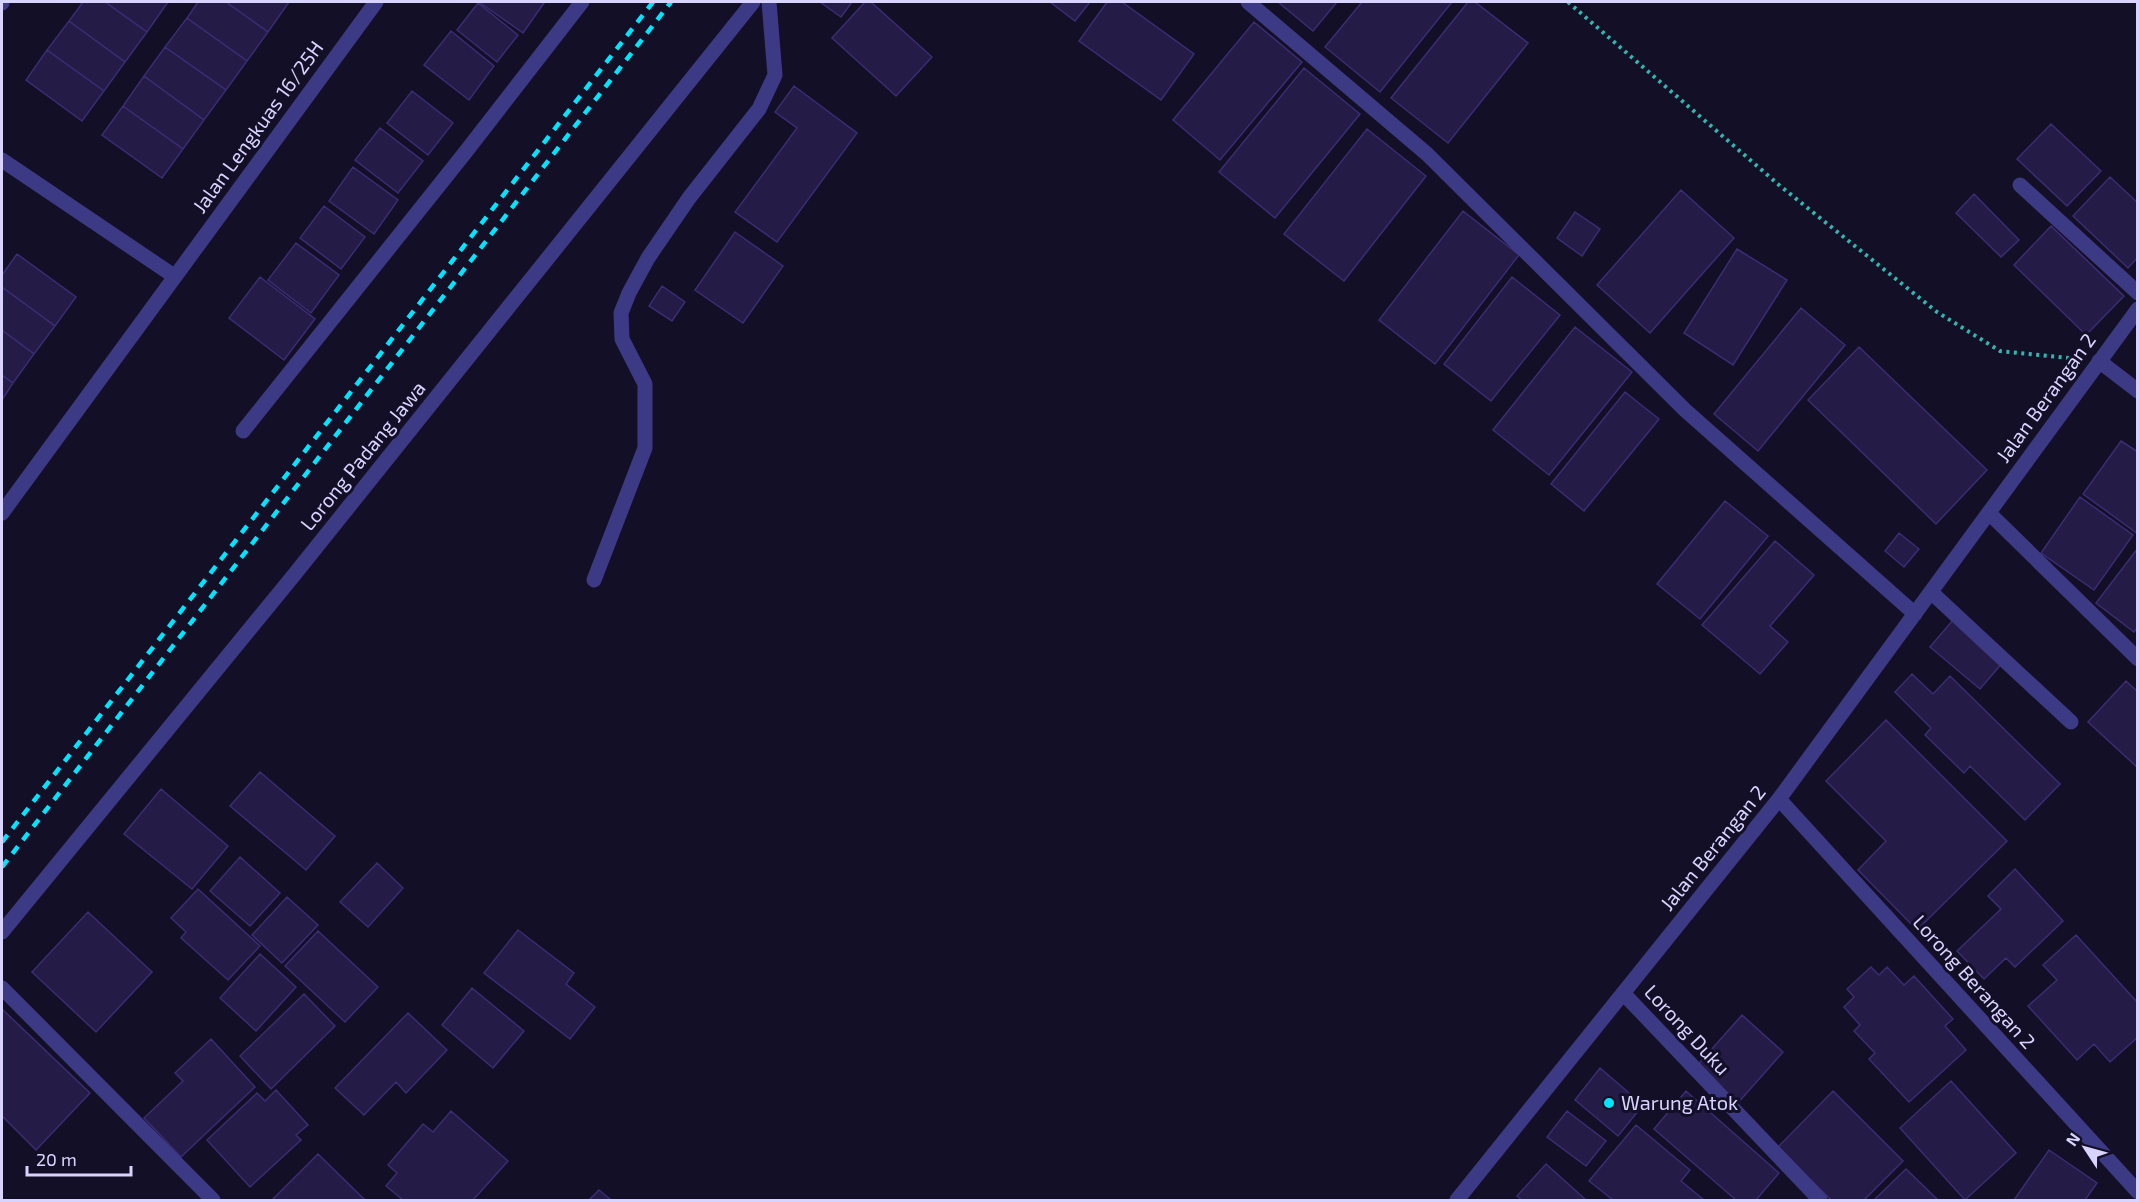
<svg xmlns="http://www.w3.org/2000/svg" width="2139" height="1202" font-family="'Exo 2',sans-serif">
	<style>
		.building { fill: #241b47; stroke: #3b2d73; stroke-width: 1.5 }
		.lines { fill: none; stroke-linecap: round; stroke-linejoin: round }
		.path { stroke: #2fb8b0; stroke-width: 4; stroke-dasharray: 3 4.5; stroke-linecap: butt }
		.minor { stroke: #3d3a85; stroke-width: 15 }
		.rail { stroke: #00e5ff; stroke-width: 4.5; stroke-dasharray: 9 8; stroke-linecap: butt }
		.poi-dot { fill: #00e5ff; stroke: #130f26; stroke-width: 2 }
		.labels { text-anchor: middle; stroke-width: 6; stroke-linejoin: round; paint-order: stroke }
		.street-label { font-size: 20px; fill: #d9d4ff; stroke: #130f26 }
		.poi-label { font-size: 20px; fill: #d9d4ff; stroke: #130f26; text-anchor: start }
	</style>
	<rect width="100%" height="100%" fill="#130f26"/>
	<path class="building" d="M 83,2 L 105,2 L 147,32 L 125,62 L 69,21 Z
		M 105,2 L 168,2 L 147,32 Z
		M 198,2 L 226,2 L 268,32 L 247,61 L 187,18 Z
		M 226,2 L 289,2 L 268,32 Z
		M 479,2 L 542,2 L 544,3 L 523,33 Z
		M 820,2 L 852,2 L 841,17 Z
		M 865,2 L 871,2 L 932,57 L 896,96 L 832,38 Z
		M 1050,2 L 1090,2 L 1075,21 Z
		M 1107,2 L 1122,2 L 1194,54 L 1161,100 L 1079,41 Z
		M 1278,2 L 1337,2 L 1313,31 Z
		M 1362,2 L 1452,2 L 1380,92 L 1325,47 Z
		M 1468,2 L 1475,2 L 1528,43 L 1448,143 L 1391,98 Z
		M 478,3 L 518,35 L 497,62 L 457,30 Z
		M 187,18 L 247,61 L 226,90 L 165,47 Z
		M 69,21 L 125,62 L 104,91 L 47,50 Z
		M 1254,22 L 1302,62 L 1220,160 L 1173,120 Z
		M 451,31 L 494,66 L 469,100 L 424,65 Z
		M 165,47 L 226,90 L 204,120 L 144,76 Z
		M 47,50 L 104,91 L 82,121 L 26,80 Z
		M 1304,68 L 1360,114 L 1275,218 L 1219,172 Z
		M 144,76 L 204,120 L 183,149 L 123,106 Z
		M 794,86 L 857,133 L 777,242 L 735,212 L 797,128 L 775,112 Z
		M 412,91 L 453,123 L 428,155 L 387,123 Z
		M 123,106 L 183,149 L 162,178 L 102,135 Z
		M 2051,124 L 2101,171 L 2067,206 L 2017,159 Z
		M 380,128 L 423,161 L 398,193 L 355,160 Z
		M 1367,129 L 1426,176 L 1344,281 L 1284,234 Z
		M 353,167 L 398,200 L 374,234 L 329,201 Z
		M 2110,177 L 2138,203 L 2138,257 L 2128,268 L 2073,216 Z
		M 1681,190 L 1734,238 L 1650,333 L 1597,285 Z
		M 1974,194 L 2019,240 L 2001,257 L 1956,213 Z
		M 324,206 L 365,237 L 341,269 L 300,238 Z
		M 1463,211 L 1519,255 L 1435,364 L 1379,320 Z
		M 1575,212 L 1600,229 L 1582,256 L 1557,238 Z
		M 2051,226 L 2124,296 L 2086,335 L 2014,265 Z
		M 735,232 L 783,266 L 743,323 L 695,290 Z
		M 296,243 L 339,275 L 311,313 L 268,280 Z
		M 1737,249 L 1787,280 L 1733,365 L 1684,333 Z
		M 17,254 L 76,297 L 55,326 L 2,287 L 2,275 Z
		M 260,277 L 315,319 L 284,360 L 229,318 Z
		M 1512,277 L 1560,315 L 1491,401 L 1444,364 Z
		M 662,286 L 685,302 L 672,321 L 649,306 Z
		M 2,287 L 55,326 L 34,354 L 2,330 Z
		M 1801,308 L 1845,345 L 1758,451 L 1714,414 Z
		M 1575,327 L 1632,372 L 1549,475 L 1493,430 Z
		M 2,330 L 34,354 L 13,383 L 2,375 Z
		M 1859,347 L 1987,470 L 1936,524 L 1808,400 Z
		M 2,375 L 13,383 L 2,400 Z
		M 1625,392 L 1659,419 L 1584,511 L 1551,484 Z
		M 2121,441 L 2138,452 L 2138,534 L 2083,494 Z
		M 2080,497 L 2133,535 L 2094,590 L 2041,553 Z
		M 1725,501 L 1768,536 L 1700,619 L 1657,584 Z
		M 1899,533 L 1919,549 L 1904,567 L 1885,551 Z
		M 1775,541 L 1814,575 L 1770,626 L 1788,642 L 1760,674 L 1702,625 Z
		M 2138,548 L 2138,627 L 2134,632 L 2096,603 Z
		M 1953,620 L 2003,662 L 1980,689 L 1930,647 Z
		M 1912,674 L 1933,694 L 1950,676 L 2060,784 L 2025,820 L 1970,766 L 1964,773 L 1925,735 L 1931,728 L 1895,692 Z
		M 2126,681 L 2138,692 L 2138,768 L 2088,722 Z
		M 1886,720 L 2007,841 L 1917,930 L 1858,870 L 1886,841 L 1826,781 Z
		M 260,772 L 335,836 L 306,870 L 230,806 Z
		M 161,789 L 228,846 L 192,889 L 124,834 Z
		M 240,857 L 280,893 L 250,926 L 210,891 Z
		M 377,863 L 403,888 L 368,927 L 340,902 Z
		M 2015,869 L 2063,921 L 2015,967 L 2006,958 L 1984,979 L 1957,951 L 2001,909 L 1988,896 Z
		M 198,889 L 260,946 L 228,980 L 181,938 L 186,932 L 171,918 Z
		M 287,897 L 318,925 L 282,963 L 252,935 Z
		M 88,912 L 152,972 L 96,1032 L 32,972 Z
		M 518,930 L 574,973 L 566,984 L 595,1007 L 570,1039 L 484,973 Z
		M 318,931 L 378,987 L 345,1022 L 285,966 Z
		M 2076,935 L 2138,1003 L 2138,1037 L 2110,1062 L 2094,1044 L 2077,1060 L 2028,1006 L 2057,980 L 2043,965 Z
		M 260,954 L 296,987 L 256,1031 L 220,998 Z
		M 1871,967 L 1879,975 L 1887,967 L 1904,985 L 1914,976 L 1953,1019 L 1945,1026 L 1966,1050 L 1909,1102 L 1869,1059 L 1875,1053 L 1854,1031 L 1860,1025 L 1844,1007 L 1854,997 L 1847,989 Z
		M 472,988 L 524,1031 L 493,1068 L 442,1025 Z
		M 304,994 L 335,1026 L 271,1089 L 240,1056 Z
		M 2,1009 L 90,1093 L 36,1150 L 2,1116 Z
		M 408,1013 L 447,1050 L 406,1093 L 396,1082 L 364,1115 L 335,1088 Z
		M 1742,1015 L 1783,1052 L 1737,1104 L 1695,1068 Z
		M 211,1039 L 255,1087 L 181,1157 L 144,1118 L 183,1081 L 175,1073 Z
		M 1600,1068 L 1643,1105 L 1618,1136 L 1575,1100 Z
		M 1951,1081 L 2016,1153 L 1965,1200 L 1900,1128 Z
		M 276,1090 L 308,1125 L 296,1135 L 301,1140 L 250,1187 L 207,1140 L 257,1093 L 265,1101 Z
		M 1686,1091 L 1779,1173 L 1756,1200 L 1736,1200 L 1654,1129 Z
		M 1833,1091 L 1903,1161 L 1864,1200 L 1831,1200 L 1778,1147 Z
		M 451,1111 L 508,1161 L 473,1200 L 403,1200 L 386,1186 L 397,1173 L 388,1165 L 423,1124 L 433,1132 Z
		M 1567,1111 L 1606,1141 L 1586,1166 L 1547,1137 Z
		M 1636,1125 L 1690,1170 L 1681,1181 L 1704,1200 L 1613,1200 L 1589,1181 Z
		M 2049,1150 L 2097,1183 L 2085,1200 L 2014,1200 Z
		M 318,1154 L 365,1200 L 272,1200 Z
		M 1546,1164 L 1586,1200 L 1522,1200 L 1517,1196 Z
		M 1906,1169 L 1938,1200 L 1874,1200 Z
		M 599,1190 L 611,1200 L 589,1200 Z"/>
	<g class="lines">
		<path class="path" d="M 1568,2 L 1779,185 L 1937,312 L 2000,351 L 2069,358"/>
		<path class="minor" d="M 1248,2 L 1427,154 L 1685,410 L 1915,614
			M 2,3 L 2,2
			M 2,160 L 174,276
			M 2020,185 L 2138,293
			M 2099,361 L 2138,391
			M 243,431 L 464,154 L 582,2
			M 2,513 L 376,2
			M 1989,513 L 2138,659
			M 594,580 L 645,448 L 645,384 L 622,339 L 621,313 L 629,293 L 648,258 L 689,198 L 759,109 L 775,75 L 769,2
			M 1931,592 L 2071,722
			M 1779,799 L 2138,1192
			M 2,932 L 294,575 L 753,2
			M 2,988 L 213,1200
			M 1623,993 L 1820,1200
			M 1457,1200 L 1779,799 L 2138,309"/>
		<path class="rail" d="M 2,842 L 653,2
			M 2,867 L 671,2"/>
	</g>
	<circle class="poi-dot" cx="1609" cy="1103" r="6"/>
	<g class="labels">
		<g class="street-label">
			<text transform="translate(258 127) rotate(-54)" y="7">Jalan Lengkuas 16/25H</text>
			<text transform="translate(2046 398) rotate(-54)" y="7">Jalan Berangan 2</text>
			<text transform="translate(363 456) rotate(-51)" y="7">Lorong Padang Jawa</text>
			<text transform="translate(1713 848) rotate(-51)" y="7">Jalan Berangan 2</text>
			<text transform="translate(1974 982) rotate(48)" y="7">Lorong Berangan 2</text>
			<text transform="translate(1687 1030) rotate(47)" y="7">Lorong Duku</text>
		</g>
		<g class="poi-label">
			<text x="1621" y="1110">Warung Atok</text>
		</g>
	</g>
	<rect width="2139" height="1202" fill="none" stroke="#d9d4ff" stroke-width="6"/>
	<g transform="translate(2085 1148) rotate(306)" stroke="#130f26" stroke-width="4.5" paint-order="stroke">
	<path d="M0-4.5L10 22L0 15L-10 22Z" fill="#d9d4ff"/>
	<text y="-9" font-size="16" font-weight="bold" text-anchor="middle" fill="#d9d4ff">N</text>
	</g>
	<path d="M27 1166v9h104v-9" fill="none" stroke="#d9d4ff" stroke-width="3"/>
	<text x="36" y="1166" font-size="18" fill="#d9d4ff" stroke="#130f26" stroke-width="4.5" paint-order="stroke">20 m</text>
</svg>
